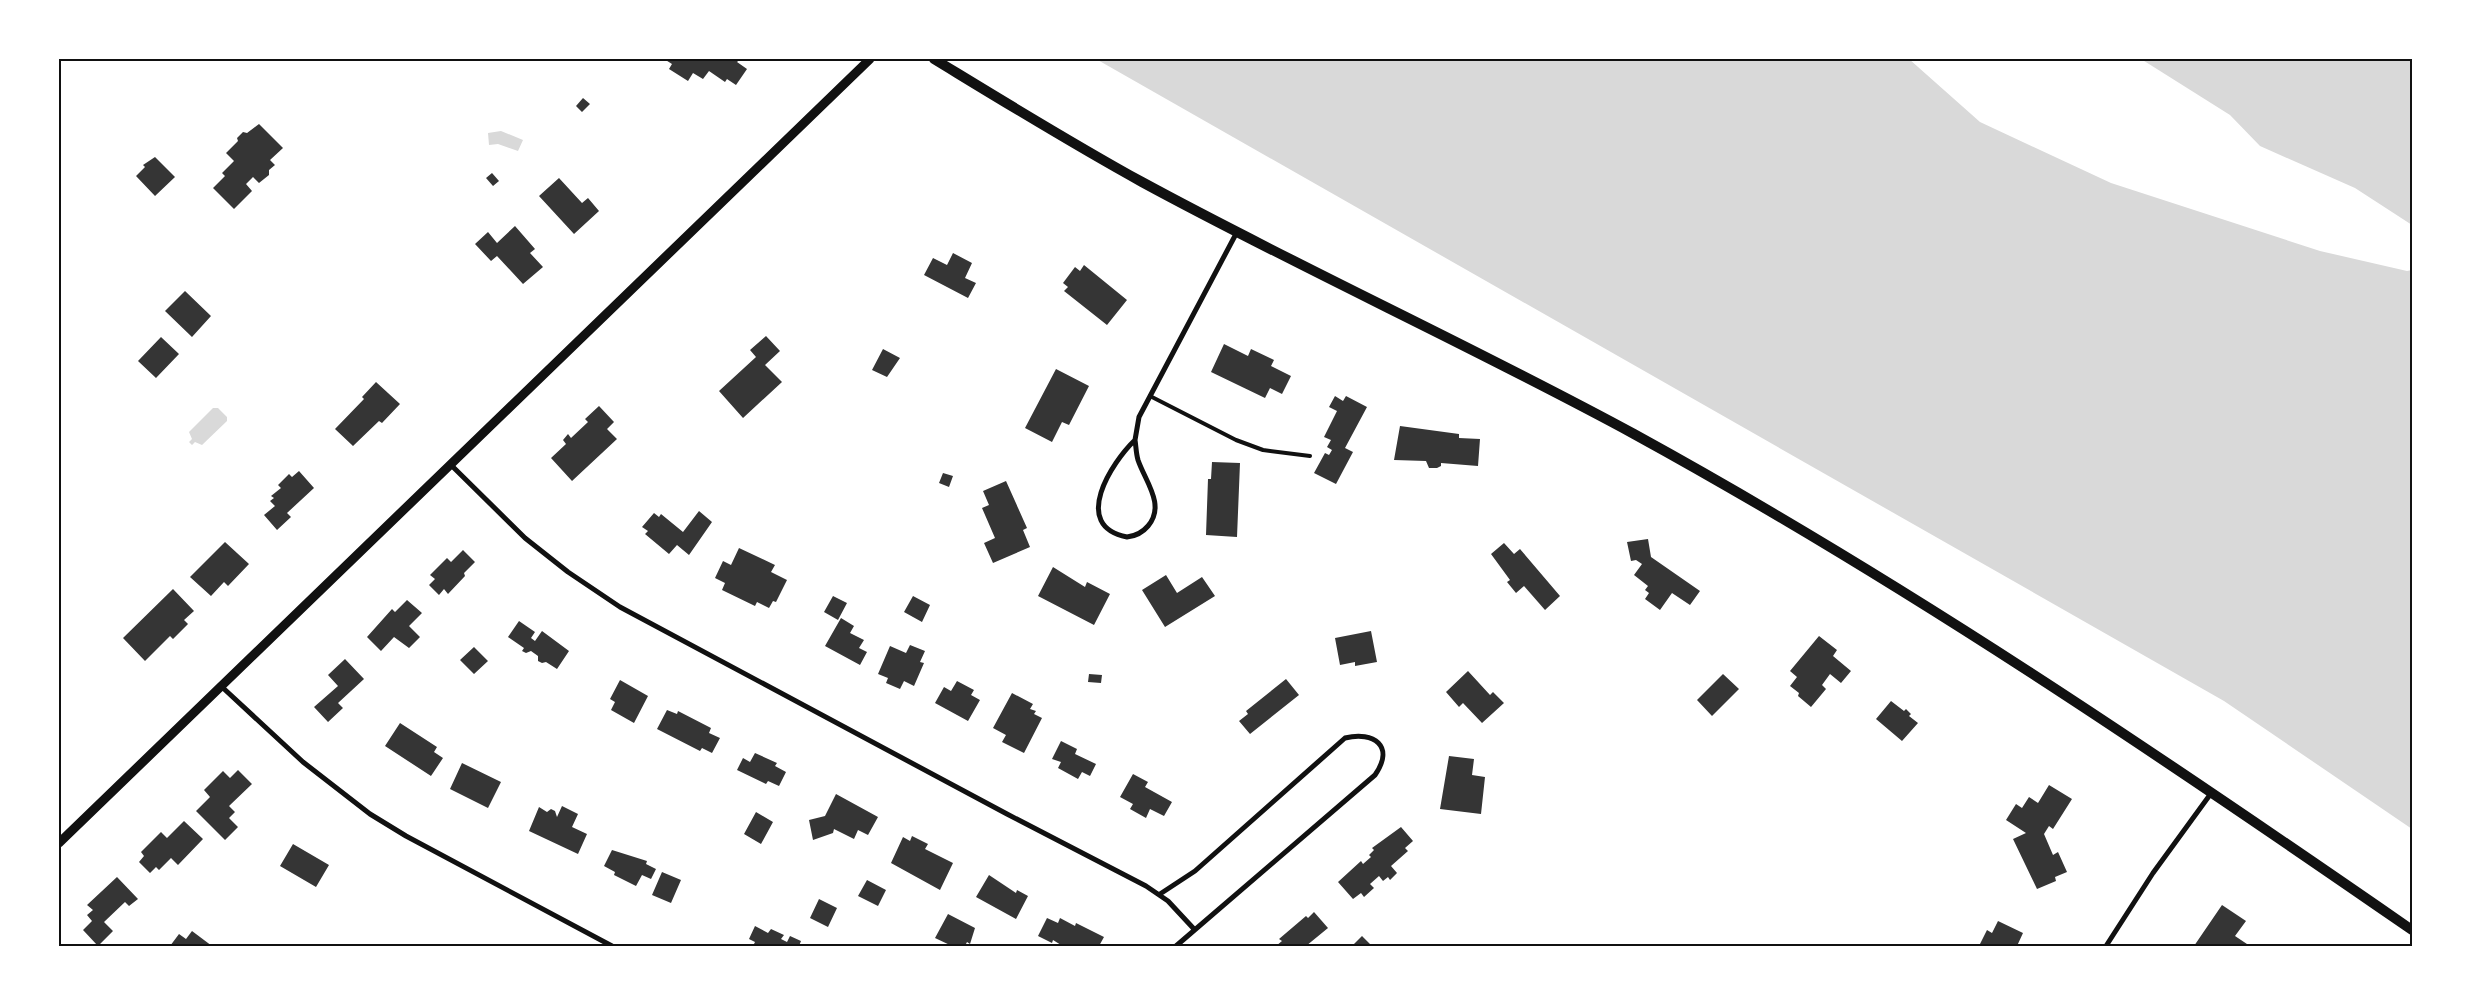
<svg xmlns="http://www.w3.org/2000/svg" width="2471" height="1005" font-family="Inter,sans-serif">
	<style>
		.water { fill: #d9d9d9 }
		.building { fill: #353535 }
		.lines { fill: none; stroke-linecap: round; stroke-linejoin: round }
		.service { stroke: #111; stroke-width: 4 }
		.minor { stroke: #111; stroke-width: 5 }
		.tertiary { stroke: #111; stroke-width: 9 }
		.secondary { stroke: #111; stroke-width: 10 }
		.neatline { fill: none; stroke: #111; stroke-width: 2 }
	</style>
	<rect width="100%" height="100%" fill="#fff"/>
	<path class="water" d="M 1096,59 L 1909,59 L 1980,122 L 2111,183 L 2320,251 L 2407,271 L 2412,270 L 2412,829 L 2224,701 Z
		M 2141,59 L 2412,59 L 2412,225 L 2355,188 L 2260,146 L 2230,115 Z
		M 501,131 L 523,140 L 518,151 L 498,144 L 489,145 L 488,133 Z
		M 213,408 L 218,408 L 227,417 L 227,421 L 202,445 L 195,442 L 192,445 L 189,442 L 192,439 L 189,432 Z"/>
	<path class="building" d="M 664,59 L 740,59 L 737,62 L 747,69 L 736,85 L 727,79 L 725,82 L 709,71 L 703,79 L 693,73 L 688,81 L 669,69 L 672,64 Z
		M 583,98 L 590,104 L 582,112 L 576,106 Z
		M 259,124 L 283,148 L 270,160 L 275,165 L 269,170 L 269,175 L 259,183 L 253,177 L 246,184 L 252,191 L 234,209 L 213,188 L 225,176 L 222,173 L 234,161 L 226,153 L 238,141 L 237,138 L 243,132 L 247,133 Z
		M 155,157 L 175,177 L 155,196 L 136,176 L 145,167 L 143,165 Z
		M 492,173 L 499,181 L 493,186 L 486,178 Z
		M 559,178 L 582,203 L 588,198 L 599,211 L 574,234 L 539,196 Z
		M 515,226 L 535,249 L 530,253 L 543,267 L 523,284 L 497,256 L 491,261 L 475,244 L 488,232 L 497,243 Z
		M 953,253 L 972,263 L 965,278 L 976,283 L 968,298 L 924,275 L 933,258 L 947,265 Z
		M 1084,265 L 1127,300 L 1107,325 L 1064,291 L 1068,287 L 1063,283 L 1075,267 L 1080,271 Z
		M 185,291 L 211,316 L 192,337 L 165,311 Z
		M 766,336 L 780,351 L 765,365 L 782,382 L 743,418 L 719,391 L 756,357 L 750,350 Z
		M 161,337 L 179,354 L 156,378 L 138,361 Z
		M 1224,344 L 1248,356 L 1251,349 L 1274,360 L 1271,366 L 1291,376 L 1282,394 L 1270,388 L 1265,398 L 1211,372 Z
		M 883,349 L 900,358 L 887,377 L 872,370 Z
		M 1056,369 L 1089,386 L 1069,425 L 1062,422 L 1052,442 L 1025,428 Z
		M 376,382 L 400,404 L 382,423 L 379,421 L 353,446 L 335,429 L 364,399 L 362,397 Z
		M 1335,396 L 1343,401 L 1346,396 L 1367,407 L 1345,448 L 1353,452 L 1336,484 L 1314,473 L 1325,453 L 1329,455 L 1332,450 L 1327,447 L 1331,440 L 1324,437 L 1337,411 L 1329,407 Z
		M 599,406 L 614,422 L 607,429 L 617,439 L 572,481 L 551,458 L 566,444 L 563,440 L 568,434 L 571,438 L 588,422 L 585,419 Z
		M 1400,426 L 1459,434 L 1459,438 L 1480,439 L 1478,466 L 1441,463 L 1441,466 L 1437,468 L 1429,468 L 1426,461 L 1394,460 Z
		M 1212,462 L 1240,463 L 1237,537 L 1206,535 L 1208,479 L 1211,479 Z
		M 299,471 L 314,488 L 287,513 L 291,517 L 277,530 L 264,515 L 275,506 L 270,501 L 274,498 L 271,496 L 281,488 L 278,485 L 289,474 L 292,477 Z
		M 943,473 L 953,476 L 949,487 L 939,483 Z
		M 1006,481 L 1027,528 L 1023,530 L 1030,547 L 993,563 L 984,543 L 995,538 L 982,508 L 989,505 L 983,491 Z
		M 699,511 L 712,522 L 689,555 L 677,545 L 669,554 L 645,534 L 648,531 L 642,527 L 654,513 L 659,517 L 661,514 L 683,532 Z
		M 1648,539 L 1651,557 L 1700,591 L 1690,605 L 1672,593 L 1660,610 L 1645,599 L 1649,593 L 1645,590 L 1648,586 L 1634,575 L 1642,564 L 1636,560 L 1631,561 L 1627,542 Z
		M 225,542 L 249,564 L 228,586 L 224,582 L 211,596 L 190,577 Z
		M 1504,543 L 1514,554 L 1520,549 L 1560,596 L 1545,610 L 1524,586 L 1516,593 L 1507,582 L 1510,580 L 1491,554 Z
		M 739,548 L 775,565 L 771,572 L 787,580 L 776,602 L 773,601 L 769,608 L 757,602 L 755,606 L 722,590 L 725,583 L 715,578 L 723,561 L 731,565 Z
		M 463,550 L 475,562 L 464,573 L 465,576 L 448,594 L 444,589 L 439,595 L 429,585 L 435,579 L 430,575 L 447,558 L 451,562 Z
		M 1053,567 L 1085,587 L 1087,582 L 1110,594 L 1094,625 L 1038,596 Z
		M 1166,575 L 1177,593 L 1202,577 L 1215,596 L 1165,627 L 1142,590 Z
		M 173,589 L 194,611 L 184,620 L 188,624 L 173,639 L 170,636 L 145,661 L 123,638 Z
		M 833,596 L 847,603 L 838,620 L 824,612 Z
		M 913,596 L 930,605 L 922,622 L 904,612 Z
		M 407,600 L 422,613 L 409,626 L 420,637 L 409,648 L 394,637 L 381,651 L 367,637 L 392,609 L 395,612 Z
		M 841,618 L 854,626 L 850,633 L 864,640 L 859,648 L 867,652 L 860,665 L 825,646 Z
		M 519,621 L 535,632 L 531,638 L 535,641 L 542,631 L 569,651 L 557,669 L 546,662 L 542,663 L 538,661 L 538,656 L 531,651 L 526,653 L 522,651 L 524,648 L 508,637 Z
		M 1371,631 L 1377,662 L 1355,666 L 1355,662 L 1340,665 L 1335,638 Z
		M 1819,636 L 1837,650 L 1833,656 L 1851,671 L 1841,683 L 1830,674 L 1822,685 L 1826,689 L 1811,707 L 1798,696 L 1799,693 L 1790,686 L 1797,677 L 1790,671 Z
		M 910,645 L 925,651 L 920,662 L 924,663 L 914,686 L 904,681 L 900,689 L 886,683 L 888,678 L 878,674 L 890,646 L 906,653 Z
		M 474,647 L 488,661 L 474,674 L 460,660 Z
		M 345,659 L 364,679 L 338,703 L 343,708 L 328,722 L 314,707 L 338,686 L 328,675 Z
		M 1468,671 L 1490,695 L 1493,692 L 1504,703 L 1482,723 L 1463,703 L 1459,707 L 1446,692 Z
		M 1089,674 L 1102,675 L 1101,683 L 1088,682 Z
		M 1723,674 L 1739,689 L 1712,716 L 1697,700 Z
		M 1286,679 L 1299,695 L 1250,734 L 1239,721 L 1248,714 L 1246,711 Z
		M 620,680 L 648,696 L 634,723 L 611,710 L 615,702 L 610,699 Z
		M 957,681 L 974,690 L 971,695 L 980,700 L 968,721 L 935,703 L 944,687 L 951,691 Z
		M 1012,693 L 1033,704 L 1030,709 L 1036,711 L 1034,714 L 1042,718 L 1024,753 L 1002,742 L 1006,735 L 993,728 Z
		M 1891,701 L 1904,711 L 1906,709 L 1911,714 L 1909,716 L 1918,723 L 1902,741 L 1876,719 Z
		M 667,710 L 677,714 L 678,711 L 711,728 L 709,733 L 720,738 L 712,753 L 702,748 L 700,751 L 657,729 Z
		M 400,723 L 437,747 L 434,752 L 443,758 L 431,776 L 385,746 Z
		M 1061,741 L 1077,749 L 1075,754 L 1096,764 L 1090,776 L 1082,772 L 1078,779 L 1058,768 L 1061,762 L 1052,759 Z
		M 755,753 L 777,763 L 775,766 L 786,772 L 779,786 L 768,781 L 766,784 L 737,770 L 743,758 L 750,762 Z
		M 1449,756 L 1474,759 L 1472,775 L 1485,777 L 1481,814 L 1440,809 Z
		M 462,763 L 501,782 L 488,808 L 450,789 Z
		M 238,770 L 252,784 L 229,806 L 235,812 L 229,818 L 238,827 L 225,840 L 196,811 L 210,797 L 204,790 L 223,771 L 230,778 Z
		M 1133,774 L 1148,782 L 1145,787 L 1172,802 L 1164,816 L 1150,809 L 1146,818 L 1130,809 L 1133,804 L 1120,797 Z
		M 2049,785 L 2072,799 L 2053,829 L 2049,826 L 2044,834 L 2053,855 L 2058,852 L 2067,872 L 2055,877 L 2056,881 L 2037,889 L 2013,839 L 2026,833 L 2006,820 L 2016,804 L 2022,808 L 2029,797 L 2038,803 Z
		M 836,794 L 878,817 L 868,835 L 858,830 L 854,839 L 834,829 L 833,833 L 813,840 L 809,820 L 825,816 Z
		M 562,806 L 578,814 L 572,827 L 587,834 L 578,854 L 529,831 L 539,807 L 547,812 L 551,809 L 555,811 L 557,817 Z
		M 756,812 L 773,822 L 761,844 L 744,834 Z
		M 184,821 L 203,839 L 178,865 L 171,858 L 159,870 L 156,867 L 150,873 L 139,862 L 144,856 L 141,852 L 161,832 L 167,838 Z
		M 1401,827 L 1413,841 L 1405,848 L 1408,851 L 1391,866 L 1397,873 L 1390,880 L 1388,877 L 1383,881 L 1379,876 L 1370,884 L 1374,888 L 1364,897 L 1361,893 L 1353,899 L 1338,882 L 1361,861 L 1363,864 L 1371,857 L 1369,855 L 1374,850 L 1372,848 Z
		M 912,836 L 928,844 L 925,849 L 953,863 L 940,890 L 891,863 L 903,837 L 910,841 Z
		M 293,844 L 329,865 L 316,887 L 280,866 Z
		M 612,850 L 647,861 L 646,864 L 656,869 L 651,879 L 642,875 L 636,886 L 614,875 L 615,872 L 604,866 Z
		M 662,872 L 681,880 L 671,903 L 652,895 Z
		M 989,875 L 1016,893 L 1017,890 L 1028,896 L 1016,919 L 976,897 Z
		M 117,877 L 138,899 L 129,906 L 125,902 L 104,922 L 113,931 L 98,946 L 83,930 L 92,921 L 87,915 L 93,910 L 87,905 Z
		M 867,880 L 886,890 L 878,906 L 858,896 Z
		M 819,899 L 837,908 L 828,927 L 810,918 Z
		M 2222,905 L 2246,921 L 2235,936 L 2250,946 L 2194,946 Z
		M 1314,912 L 1328,928 L 1306,946 L 1276,946 L 1282,941 L 1279,939 L 1306,916 L 1308,918 Z
		M 948,914 L 975,928 L 970,944 L 967,942 L 965,946 L 952,946 L 935,938 Z
		M 1047,918 L 1058,923 L 1060,918 L 1075,926 L 1076,923 L 1104,937 L 1099,946 L 1060,946 L 1061,945 L 1053,940 L 1052,943 L 1038,936 Z
		M 1998,921 L 2023,933 L 2017,946 L 1979,946 L 1987,930 L 1992,933 Z
		M 755,926 L 768,933 L 771,929 L 784,935 L 781,939 L 787,942 L 790,936 L 801,941 L 799,946 L 753,946 L 755,942 L 749,939 Z
		M 192,931 L 212,946 L 170,946 L 179,934 L 186,939 Z
		M 1362,936 L 1372,946 L 1356,946 L 1354,944 Z"/>
	<g class="lines">
		<path class="service" d="M 1150,396 L 1236,440 L 1263,450 L 1310,456"/>
		<path class="minor" d="M 1135,440 C 1136,446 1136,453 1138,460 C 1145,481 1166,505 1148,526 C 1143,532 1136,536 1127,537 C 1070,526 1112,462 1135,440 Z
			M 1135,440 L 1139,417 L 1237,232
			M 450,464 L 525,538 L 568,572 L 620,607 L 1007,814 L 1146,886 L 1168,901 L 1194,929
			M 222,687 L 303,762 L 370,814 L 406,836 L 612,946
			M 1160,894 L 1195,871 L 1345,738 C 1374,731 1395,746 1375,775 L 1176,946
			M 2106,946 L 2153,873 L 2212,792"/>
		<path class="tertiary" d="M 59,843 L 870,59"/>
		<path class="secondary" d="M 934,59 C 1003,101 1071,143 1142,182 C 1304,270 1472,346 1634,434 C 1904,582 2159,755 2412,930"/>
	</g>
	<rect width="2471" height="1005" fill="none" stroke="#ffffff" stroke-width="120"/>
	<rect x="60" y="60" width="2351" height="885" class="neatline"/>
</svg>
